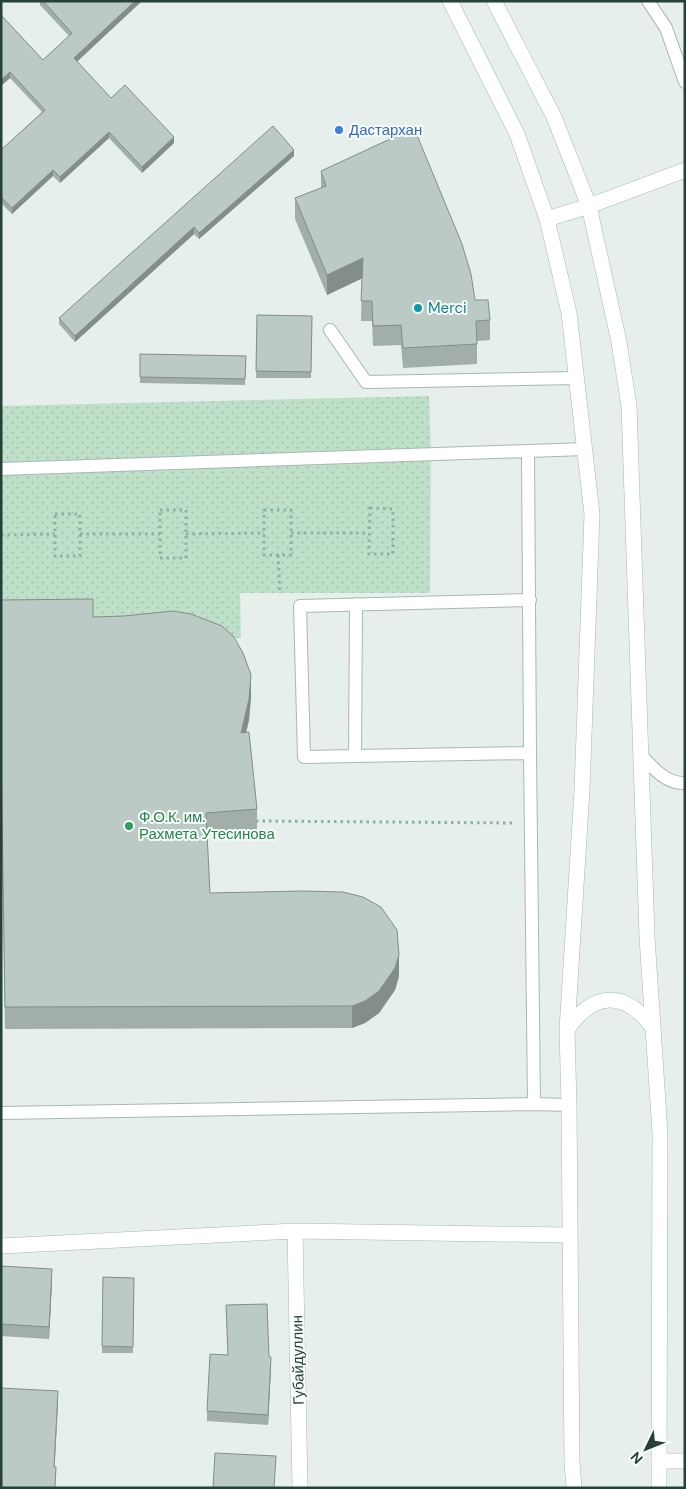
<svg xmlns="http://www.w3.org/2000/svg" width="686" height="1489" font-family="'DM Sans',sans-serif">
	<style>
		.garden { fill: url(#garden-dots) }
		.lines { fill: none; stroke-linecap: round; stroke-linejoin: round }
		.service-casing { stroke: #a8b8b2; stroke-width: 14 }
		.minor-casing { stroke: #a8b8b2; stroke-width: 16 }
		.tertiary-casing { stroke: #a8b8b2; stroke-width: 16 }
		.path { stroke: #86b3a5; stroke-width: 3; stroke-dasharray: 2.5 4; stroke-linecap: butt }
		.service { stroke: #fff; stroke-width: 12 }
		.minor { stroke: #fff; stroke-width: 15 }
		.tertiary { stroke: #fff; stroke-width: 15 }
		.wall { fill: #a1aea9 }
		.shaded-wall { fill: #838d89 }
		.building { fill: #bbcac4; stroke: #838d89 }
		.shop-dot { fill: #3f7fe0; stroke: #f7fbf9; stroke-width: 2 }
		.culture-dot { fill: #0f9aa8; stroke: #f7fbf9; stroke-width: 2 }
		.leisure-dot { fill: #2e9e5b; stroke: #f7fbf9; stroke-width: 2 }
		.labels { text-anchor: middle; stroke-width: 4; stroke-linejoin: round; paint-order: stroke }
		.shop-label { font-size: 15px; fill: #366cbe; stroke: #f7fbf9; text-anchor: start }
		.culture-label { font-size: 15px; fill: #0d838f; stroke: #f7fbf9; text-anchor: start }
		.leisure-label { font-size: 15px; fill: #27864d; stroke: #f7fbf9; text-anchor: start }
		.street-label { font-size: 15px; fill: #24423a; stroke: #f7fbf9 }
	</style>
	<defs>
		<pattern id="garden-dots" width="8" height="8" patternUnits="userSpaceOnUse" patternTransform="scale(1.25)"><rect width="8" height="8" fill="#bfe0c8"/><path d="M2 2h.1M6 6h.1" fill="none" stroke="#a4c1ad" stroke-width="1.8" stroke-linecap="round"/></pattern>
	</defs>
	<rect width="100%" height="100%" fill="#e6efeb"/>
	<path class="garden" d="M 429,396 L 431,452 L 430,593 L 240,593 L 241,638 L 199,638 L 1,622 L 1,406 Z"/>
	<g class="lines">
		<g class="service-casing">
			<path id="service" d="M 648,1 L 666,28 L 685,82
				M 330,330 L 366,382 L 577,378
				M 528,451 L 530,753 L 534,1104 L 569,1105
				M 1,469 L 585,449
				M 356,604 L 355,756 L 304,757 L 300,606 L 530,600
				M 641,755 C 653,768 666,784 685,783
				M 355,756 L 530,753
				M 1,1113 L 534,1104"/>
		</g>
		<g class="minor-casing">
			<path id="minor" d="M 295,1231 L 300,1488
				M 1,1246 L 295,1231 L 569,1235
				M 659,1461 L 685,1461"/>
		</g>
		<g class="tertiary-casing">
			<path id="tertiary" d="M 450,1 L 517,134 L 547,219 L 569,313 L 592,514 L 582,790 L 567,1030 L 569,1105 L 572,1462 L 574,1488
				M 494,1 L 554,117 L 589,206 L 619,342 L 629,406 L 647,937 L 660,1133 L 659,1488
				M 547,219 L 589,206 L 685,170
				M 567,1030 C 593,991 625,990 653,1028"/>
		</g>
		<path class="path" d="M 370,508 L 393,509 L 393,554 L 369,554 Z
			M 160,510 L 186,510 L 186,558 L 160,558 Z
			M 264,510 L 291,510 L 291,555 L 264,555 Z
			M 55,514 L 80,514 L 80,556 L 55,556 Z
			M 291,533 L 369,533
			M 80,534 L 160,534
			M 186,534 L 264,533
			M 1,535 L 55,534
			M 278,555 L 280,594
			M 256,821 L 513,823"/>
		<use href="#service" class="service"/>
		<use href="#minor" class="minor"/>
		<use href="#tertiary" class="tertiary"/>
	</g>
	<path class="wall" d="M 40,1 L 142,1 L 77,62 L 111,98 L 174,143 L 142,173 L 109,138 L 60,183 L 53,176 L 12,214 L 1,203 L 1,150 L 42,112 L 10,78 L 1,86 L 1,15 L 43,60 L 69,36 L 40,5 Z
		M 294,156 L 199,239 L 194,234 L 75,342 L 59,324 L 59,318 Z
		M 321,171 L 475,300 L 490,320 L 490,340 L 477,341 L 477,364 L 403,368 L 401,345 L 373,346 L 372,321 L 361,321 L 362,278 L 327,295 L 295,219 L 295,198 L 321,188 Z
		M 257,315 L 312,316 L 311,378 L 256,378 Z
		M 140,354 L 246,356 L 245,385 L 140,383 Z
		M 93,617 L 251,697 L 249,720 L 246,732 L 257,809 L 257,831 L 207,834 L 210,893 L 399,976 L 395,990 L 379,1013 L 365,1023 L 352,1028 L 5,1029 L 1,770 Z
		M 1,1266 L 52,1281 L 49,1339 L 1,1336 Z
		M 103,1277 L 134,1278 L 133,1353 L 102,1353 Z
		M 226,1305 L 269,1357 L 271,1367 L 268,1425 L 207,1421 L 207,1411 L 228,1355 Z"/>
	<path class="shaded-wall" d="M 135,1 L 142,1 L 74,64 L 74,58 Z
		M 10,72 L 10,78 L 1,86 L 1,80 Z
		M 109,132 L 109,138 L 60,183 L 60,177 Z
		M 174,137 L 174,143 L 142,173 L 142,167 Z
		M 294,150 L 294,156 L 199,239 L 199,233 Z
		M 53,170 L 53,176 L 12,214 L 12,208 Z
		M 194,227 L 194,234 L 75,342 L 75,336 Z
		M 363,258 L 363,278 L 327,295 L 327,275 Z
		M 251,675 L 251,697 L 249,720 L 241,755 L 241,733 Z
		M 399,955 L 399,976 L 395,990 L 379,1013 L 365,1023 L 352,1028 L 352,1006 Z
		M 52,1269 L 52,1281 L 49,1339 L 49,1327 Z
		M 271,1357 L 271,1367 L 268,1425 L 268,1415 Z
		M 58,1391 L 58,1403 L 54,1479 L 54,1467 Z"/>
	<path class="building" d="M 43,1 L 135,1 L 74,58 L 111,98 L 125,85 L 174,137 L 142,167 L 109,132 L 60,177 L 53,170 L 12,208 L 1,197 L 1,150 L 45,110 L 10,72 L 1,80 L 1,15 L 43,60 L 72,33 Z
		M 273,126 L 294,150 L 199,233 L 194,227 L 75,336 L 59,318 Z
		M 414,128 L 462,244 L 471,274 L 475,300 L 488,300 L 490,320 L 476,321 L 477,344 L 403,348 L 401,325 L 373,326 L 372,301 L 361,301 L 363,258 L 327,275 L 295,198 L 326,186 L 321,171 Z
		M 257,315 L 312,316 L 311,372 L 256,371 Z
		M 140,354 L 246,356 L 245,379 L 140,377 Z
		M 93,599 L 93,617 L 124,616 L 173,611 L 191,614 L 222,626 L 234,637 L 243,653 L 251,675 L 249,699 L 241,733 L 249,732 L 257,809 L 206,813 L 210,893 L 302,891 L 343,892 L 363,897 L 381,907 L 397,930 L 399,955 L 395,968 L 379,991 L 365,1001 L 352,1006 L 5,1007 L 1,748 L 1,600 Z
		M 1,1266 L 52,1269 L 49,1327 L 1,1324 Z
		M 103,1277 L 134,1278 L 133,1347 L 102,1346 Z
		M 267,1304 L 269,1357 L 271,1357 L 268,1415 L 207,1411 L 210,1354 L 228,1355 L 226,1305 Z
		M 1,1388 L 58,1391 L 54,1467 L 56,1467 L 55,1488 L 1,1488 Z
		M 215,1453 L 276,1456 L 274,1488 L 213,1488 Z"/>
	<circle class="shop-dot" cx="339" cy="130" r="5"/>
	<circle class="culture-dot" cx="418" cy="308" r="5"/>
	<circle class="leisure-dot" cx="129" cy="826" r="5"/>
	<g class="labels">
		<g class="shop-label">
			<text x="349" y="135">Дастархан</text>
		</g>
		<g class="culture-label">
			<text x="428" y="313">Merci</text>
		</g>
		<g class="leisure-label">
			<text x="139" y="822">Ф.О.К. им.<tspan x="139" dy="17">Рахмета Утесинова</tspan></text>
		</g>
		<g class="street-label">
			<text transform="translate(298 1360) rotate(-91)" y="5">Губайдуллин</text>
		</g>
	</g>
	<rect width="686" height="1489" fill="none" stroke="#24423a" stroke-width="5"/>
	<g transform="translate(646 1449) rotate(227)" stroke="#f7fbf9" stroke-width="4" paint-order="stroke">
	<path d="M0-4L9 19L0 12L-9 19Z" fill="#24423a"/>
	<text y="-8" font-size="14" font-weight="bold" text-anchor="middle" fill="#24423a">N</text>
	</g>
</svg>
